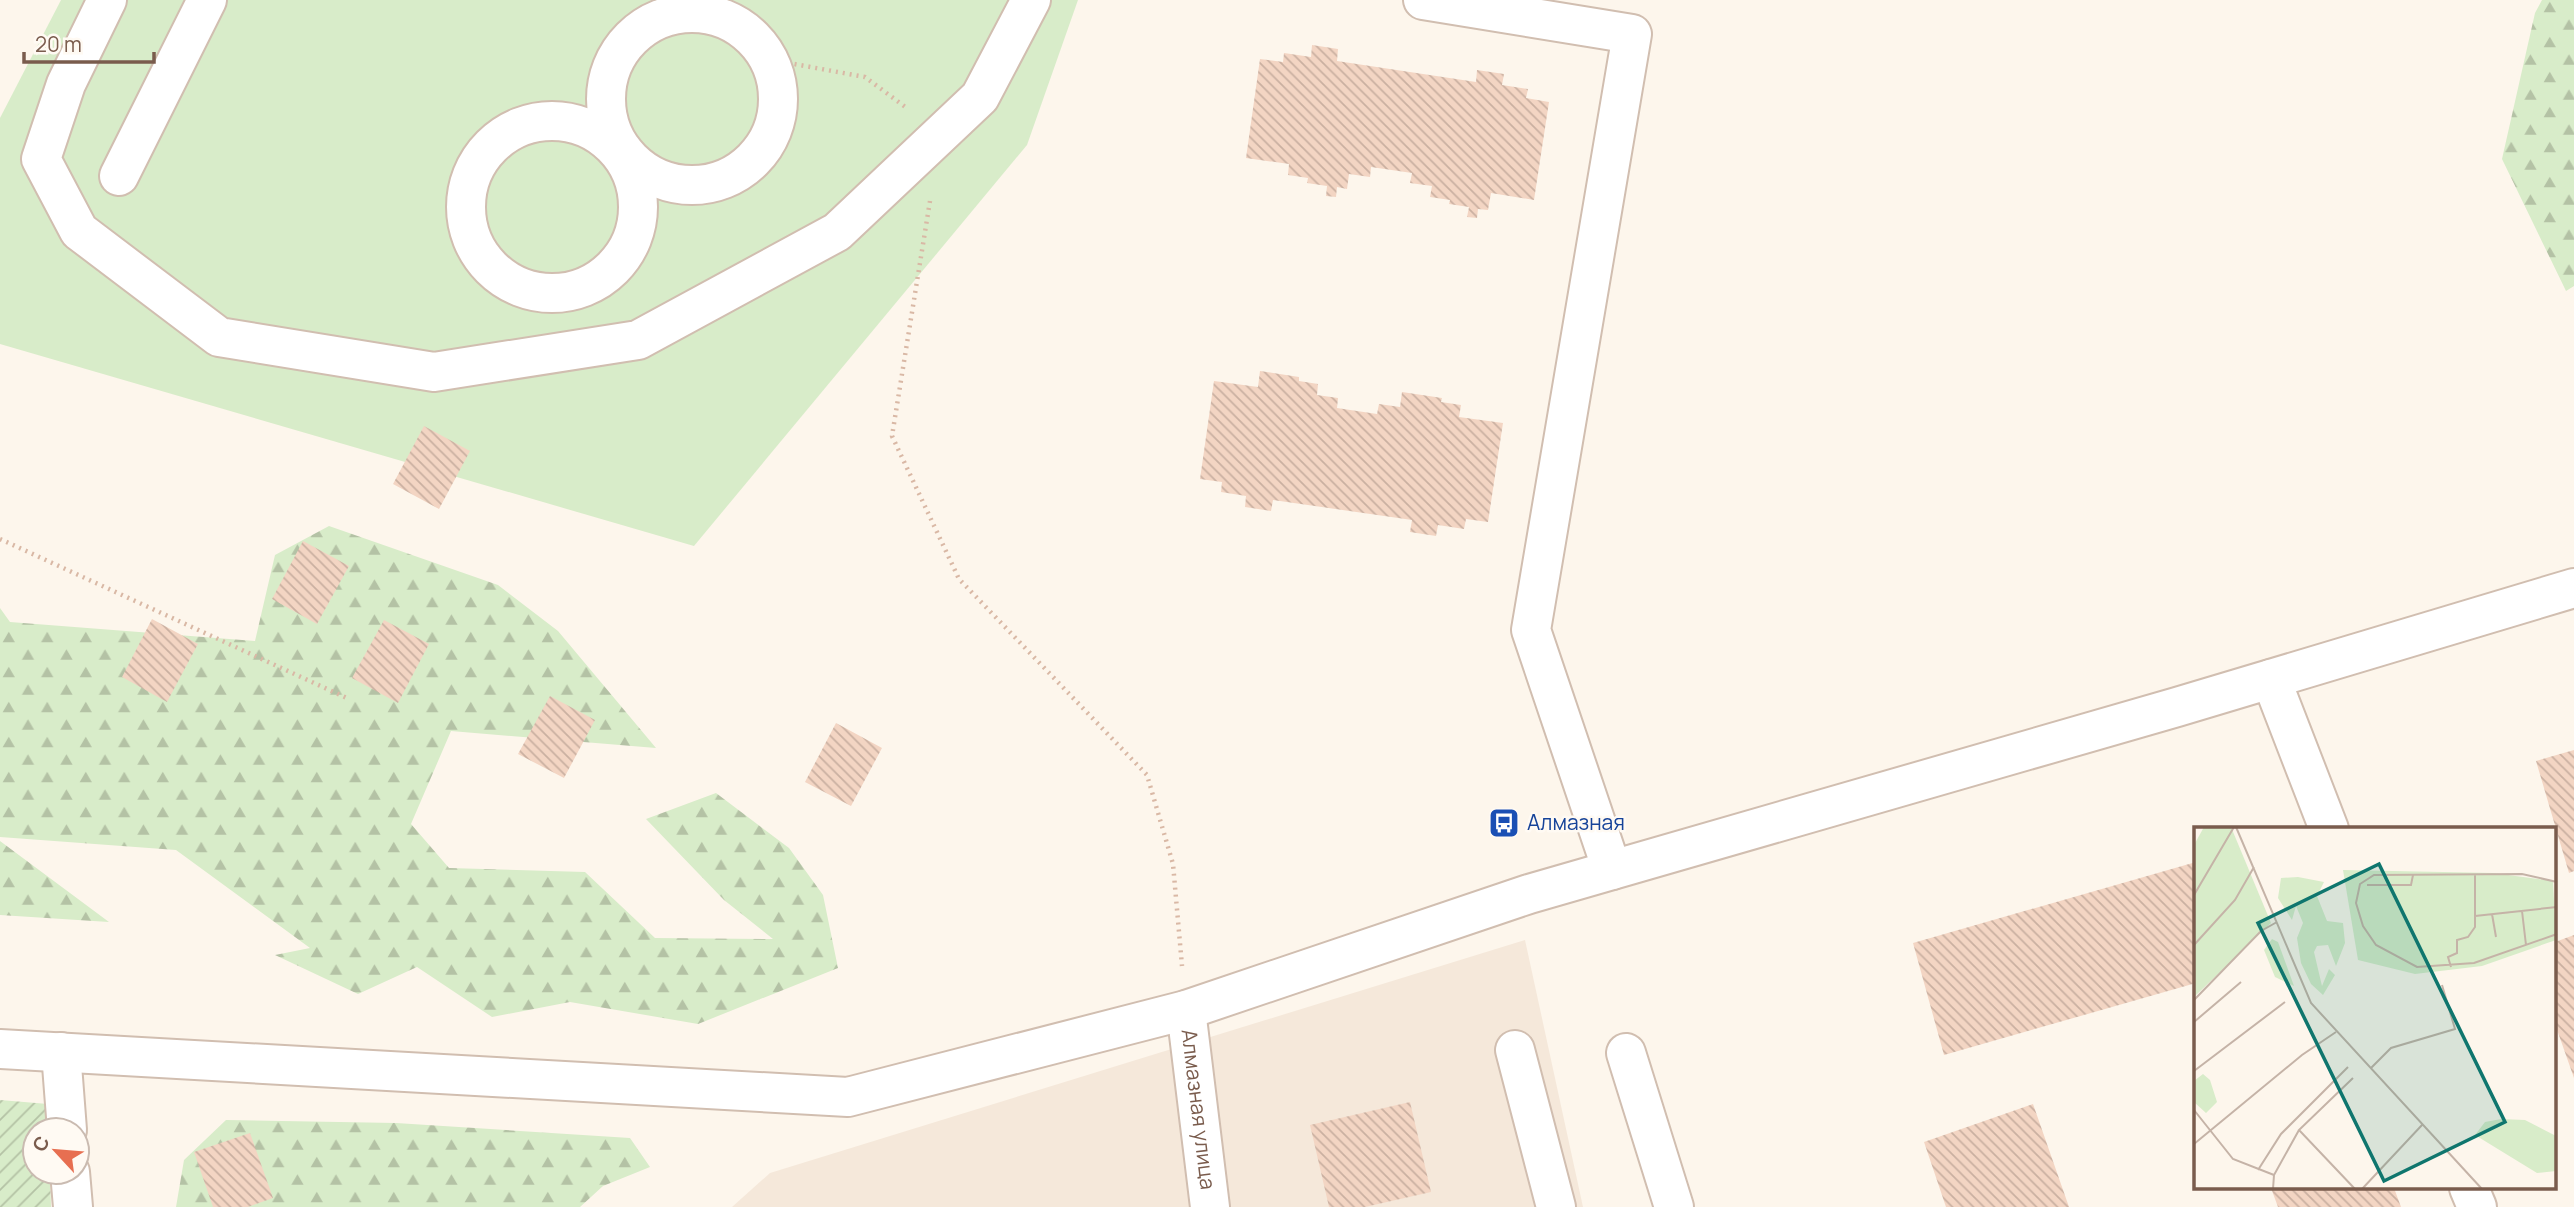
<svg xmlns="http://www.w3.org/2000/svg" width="2574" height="1207" font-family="Manrope,sans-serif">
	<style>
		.residential { fill: #f5e8da }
		.grass { fill: #d8ecc9 }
		.forest { fill: url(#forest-firs) }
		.garden { fill: url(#garden-furrows) }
		.building { fill: url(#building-back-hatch) }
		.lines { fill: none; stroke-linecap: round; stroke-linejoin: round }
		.minor-casing { stroke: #d1beb0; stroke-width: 42 }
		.path { stroke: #d9b8a5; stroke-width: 4.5; stroke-dasharray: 2 5; stroke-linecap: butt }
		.minor { stroke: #fff; stroke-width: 38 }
		.labels { text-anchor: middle; stroke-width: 5; stroke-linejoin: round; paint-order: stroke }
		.transit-label { font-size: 21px; fill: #164399; stroke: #fffaf3; text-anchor: start }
		.street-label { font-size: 21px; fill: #7a5c4d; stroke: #fffaf3 }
		.inset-road { fill: none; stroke: #c5b3a7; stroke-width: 2 }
		.view { fill: #0f766e; fill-opacity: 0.15; stroke: #0f766e; stroke-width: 3.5 }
		.inset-edge { fill: none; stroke: #7a5c4d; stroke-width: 3.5 }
	</style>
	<defs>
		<pattern id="forest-firs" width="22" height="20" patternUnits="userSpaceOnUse" patternTransform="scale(1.75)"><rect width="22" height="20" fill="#d8ecc9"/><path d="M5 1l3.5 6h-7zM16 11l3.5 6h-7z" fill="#b4c2a5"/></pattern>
		<pattern id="garden-furrows" width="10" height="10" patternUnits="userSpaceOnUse" patternTransform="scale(1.75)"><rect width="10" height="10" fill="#d8ecc9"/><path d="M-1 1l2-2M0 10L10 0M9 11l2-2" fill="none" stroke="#b4c2a5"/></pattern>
		<pattern id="building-back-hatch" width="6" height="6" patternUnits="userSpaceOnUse" patternTransform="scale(1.75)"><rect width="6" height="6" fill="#f3d5c3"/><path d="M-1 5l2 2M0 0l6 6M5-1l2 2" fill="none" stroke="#cab0a1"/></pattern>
	</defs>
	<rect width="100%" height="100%" fill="#fdf6ec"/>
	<path class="residential" d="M 1525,940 L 1583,1207 L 732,1207 L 770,1173 Z"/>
	<path class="grass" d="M 61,0 L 1078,0 L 1027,145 L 694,546 L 0,344 L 0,118 Z"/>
	<path class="forest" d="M 2542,0 L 2574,0 L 2574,286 L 2566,291 L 2502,159 L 2535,13 Z
		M 329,526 L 498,585 L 558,631 L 656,748 L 451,731 L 411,824 L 449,868 L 585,872 L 655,938 L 773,939 L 724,900 L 646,819 L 716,793 L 789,848 L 823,895 L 838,968 L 698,1024 L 570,1002 L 492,1017 L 417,967 L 358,994 L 275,955 L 310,948 L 176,850 L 0,837 L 0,608 L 10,622 L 255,641 L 275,555 Z
		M 0,841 L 109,922 L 0,915 Z
		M 226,1120 L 396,1123 L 630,1138 L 650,1167 L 603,1186 L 580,1207 L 176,1207 L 184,1160 Z"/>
	<path class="garden" d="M 0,1100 L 48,1104 L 48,1130 L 35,1130 L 35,1172 L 50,1172 L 51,1207 L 0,1207 Z"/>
	<path class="building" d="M 1312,45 L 1338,49 L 1337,61 L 1476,82 L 1477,70 L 1504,74 L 1502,85 L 1528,89 L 1526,98 L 1549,102 L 1534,200 L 1491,193 L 1488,210 L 1478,209 L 1477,218 L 1467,217 L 1469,207 L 1449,204 L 1450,200 L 1430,197 L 1432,186 L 1410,183 L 1412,173 L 1371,167 L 1370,177 L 1349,174 L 1347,189 L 1337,187 L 1336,197 L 1326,196 L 1327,186 L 1307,183 L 1308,178 L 1288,175 L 1289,164 L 1246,158 L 1260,59 L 1283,62 L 1284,53 L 1311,57 Z
		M 1260,371 L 1299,377 L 1299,381 L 1318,384 L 1317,395 L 1338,398 L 1337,408 L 1377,414 L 1379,404 L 1400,407 L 1402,392 L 1442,398 L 1441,402 L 1461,405 L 1459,417 L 1503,423 L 1488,522 L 1466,519 L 1464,529 L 1438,525 L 1436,536 L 1410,532 L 1412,520 L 1273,500 L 1271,511 L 1245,507 L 1246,496 L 1221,492 L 1222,482 L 1200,479 L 1214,381 L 1258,387 Z
		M 424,426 L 470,451 L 439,509 L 393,484 Z
		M 303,541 L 349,566 L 317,624 L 272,599 Z
		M 152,619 L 198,644 L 167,702 L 122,677 Z
		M 384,620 L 429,644 L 398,703 L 352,678 Z
		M 550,696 L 595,720 L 564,778 L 518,754 Z
		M 836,723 L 882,748 L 851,806 L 805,782 Z
		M 2574,750 L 2574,871 L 2569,873 L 2536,761 Z
		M 2196,862 L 2196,983 L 1944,1055 L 1913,943 Z
		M 2574,935 L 2574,1078 L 2555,1024 L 2555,942 Z
		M 1410,1102 L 1431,1192 L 1365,1207 L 1329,1207 L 1310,1125 Z
		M 2033,1104 L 2069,1207 L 1946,1207 L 1924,1142 Z
		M 250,1133 L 273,1198 L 248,1207 L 213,1207 L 194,1152 Z
		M 2271,1188 L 2394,1188 L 2401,1207 L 2278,1207 Z"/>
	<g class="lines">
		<g class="minor-casing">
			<g id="minor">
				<path d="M 107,0 L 66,84 L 41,159 L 79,231 L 219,337 L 434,372 L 638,340 L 837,232 L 980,97 L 1031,0"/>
				<path d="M 1423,0 L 1632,34 L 1531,630 L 1612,870"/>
				<circle cx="692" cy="99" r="86"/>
				<circle cx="552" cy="207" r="86"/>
				<path d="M 119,176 L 207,0"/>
				<path d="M 2271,679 L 2329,829"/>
				<path id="s1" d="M 1186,1010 L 1210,1207"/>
				<path d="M 0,1049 L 848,1097 L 1186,1010 L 1529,894 L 2177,707 L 2574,588"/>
				<path d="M 1515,1050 L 1556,1207"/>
				<path d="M 61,1052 L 67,1130"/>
				<path d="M 1626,1053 L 1674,1207"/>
				<path d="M 70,1172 L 73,1207"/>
				<path d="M 2469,1188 L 2477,1207"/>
			</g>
		</g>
		<path class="path" d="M 767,59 L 865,77 L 908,109
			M 930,201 L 892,436 L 959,579 L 1147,775 L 1173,864 L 1182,966
			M 0,539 L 349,699"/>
		<use href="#minor" class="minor"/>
	</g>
	<defs>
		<g id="bus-square" transform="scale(1.575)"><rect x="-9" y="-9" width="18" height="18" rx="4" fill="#1a4fb4" stroke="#fffaf3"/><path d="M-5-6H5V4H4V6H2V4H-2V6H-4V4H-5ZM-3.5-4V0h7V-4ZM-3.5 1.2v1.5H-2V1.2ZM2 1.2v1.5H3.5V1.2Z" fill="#fff"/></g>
	</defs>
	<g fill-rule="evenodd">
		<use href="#bus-square" x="1504" y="823"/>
	</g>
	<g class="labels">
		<g class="transit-label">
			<text x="1527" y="830">Алмазная</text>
		</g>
		<g class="street-label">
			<text dy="7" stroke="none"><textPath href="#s1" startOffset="100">Алмазная улица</textPath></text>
		</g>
	</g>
	<g transform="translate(2194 827)">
		<rect width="362" height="362" fill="#fdf6ec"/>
		<path d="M 149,43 L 299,46 L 359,54 L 362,113 L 288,139 L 221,147 L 164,133 Z" fill="#d8ecc9"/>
		<path d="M 104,50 L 130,55 L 123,69 L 133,94 L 149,96 L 151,116 L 142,139 L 134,118 L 123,119 L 120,125 L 128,159 L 135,142 L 141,148 L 129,168 L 117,157 L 107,136 L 103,111 L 109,96 L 102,79 L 98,93 L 84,71 L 87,51 ZM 78,112 L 84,115 L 100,159 L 81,150 L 70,123 ZM 9,247 L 16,253 L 23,275 L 12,286 L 0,275 L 0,254 ZM 307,292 L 331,293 L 362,309 L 362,344 L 343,346 L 281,308 L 291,295 Z" fill="#d8ecc9"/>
		<path d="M 10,0 L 37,0 L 77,96 L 0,170 L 0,18 Z" fill="#d8ecc9"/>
		<path class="inset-road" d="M 42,0 L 117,176 L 288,362M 363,55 L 328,47 L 180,48 L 166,57 L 162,76 L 169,99 L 182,118 L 223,140 L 280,136 L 363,107M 173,58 L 217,58 L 219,48M 0,68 L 40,0M 328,84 L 332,118M 298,87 L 302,110M 281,89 L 363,80M 0,118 L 41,73 L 60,40M 257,140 L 254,130 L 263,126 L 263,113 L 274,110 L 281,100 L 281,47M 0,173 L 67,104 L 83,95M 0,195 L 47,155M 177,241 L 197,221 L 261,202 L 248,158M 0,244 L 91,175M 159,251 L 105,303 L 161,362M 0,283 L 39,332 L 80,348M 0,317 L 108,228 L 142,205M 64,343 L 87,307 L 154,240M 79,362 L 80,348 L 105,303M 168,362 L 228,298"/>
		<path class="view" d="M 185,37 L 311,295 L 190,354 L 64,96 Z"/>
		<rect width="362" height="362" class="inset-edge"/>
	</g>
	<g transform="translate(56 1151) rotate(296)"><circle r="33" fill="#fffaf3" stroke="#cabbb1" stroke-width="2"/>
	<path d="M0-5L12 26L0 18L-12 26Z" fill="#e76f51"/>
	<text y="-10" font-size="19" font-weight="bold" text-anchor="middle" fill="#7a5c4d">С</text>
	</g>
	<path d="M24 52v10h130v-10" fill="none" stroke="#7a5c4d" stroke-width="3.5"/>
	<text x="35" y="52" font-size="21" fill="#7a5c4d" stroke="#fffaf3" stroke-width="5" paint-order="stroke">20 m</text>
</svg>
